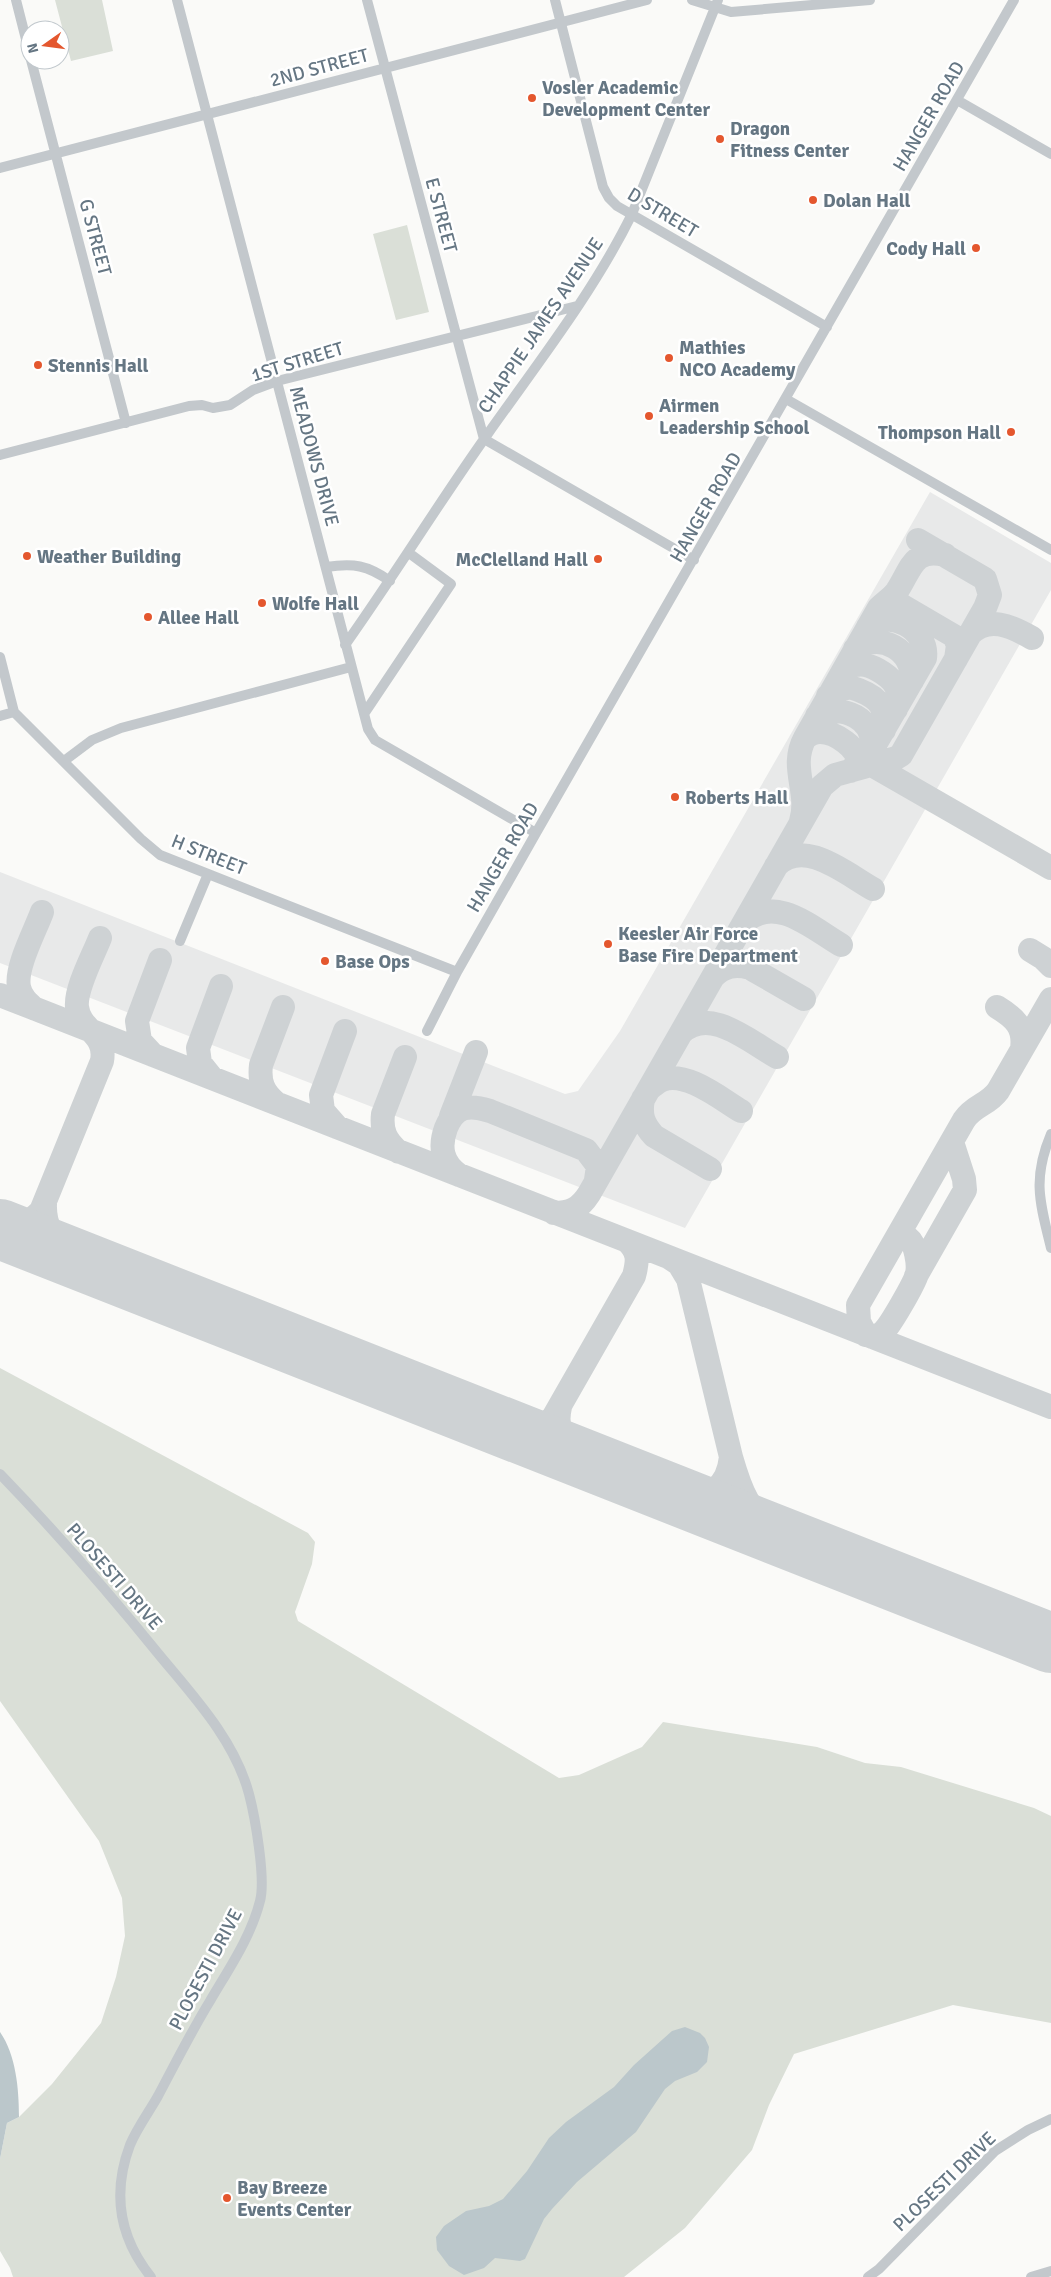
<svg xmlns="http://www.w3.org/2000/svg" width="1051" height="2277" font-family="Signika,sans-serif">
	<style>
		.built { fill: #e8e9e9 }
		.green { fill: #dadfd7 }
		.water { fill: #bbc7cb }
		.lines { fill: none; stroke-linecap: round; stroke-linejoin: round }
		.taxiway { stroke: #ced2d4; stroke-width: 24 }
		.runway { stroke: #ced2d4; stroke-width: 60 }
		.minor { stroke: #c3c8cc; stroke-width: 10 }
		.poi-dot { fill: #e4572e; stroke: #fff; stroke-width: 2 }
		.labels { text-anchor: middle; stroke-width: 5; stroke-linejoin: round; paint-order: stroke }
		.street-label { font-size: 19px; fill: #657683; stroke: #fff }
		.poi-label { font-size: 19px; font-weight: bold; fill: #657683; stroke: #fff; text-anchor: start }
	</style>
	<rect width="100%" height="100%" fill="#fafaf8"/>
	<path class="built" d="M 930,492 L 1051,563 L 1051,590 L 685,1228 L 0,963 L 0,872 L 565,1094 L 578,1091 L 620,1031 Z"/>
	<path class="green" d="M 55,0 L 102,0 L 113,51 L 71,61 Z
		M 407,225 L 429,312 L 396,320 L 373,234 Z
		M 0,1368 L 308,1533 L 315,1542 L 312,1564 L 295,1612 L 298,1621 L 559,1778 L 579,1775 L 642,1747 L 663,1722 L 817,1747 L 865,1763 L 901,1767 L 1034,1808 L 1051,1816 L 1051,2023 L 953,2005 L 794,2054 L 769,2105 L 752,2150 L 685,2228 L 624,2277 L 13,2277 L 10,2268 L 0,2251 L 0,2159 L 7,2123 L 19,2117 L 52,2084 L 101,2023 L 116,1977 L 125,1936 L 122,1898 L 99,1841 L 0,1701 Z"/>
	<path class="water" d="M 685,2027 L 700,2033 L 705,2038 L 709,2047 L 707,2062 L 697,2072 L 675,2081 L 665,2089 L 636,2132 L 577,2182 L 552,2209 L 544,2219 L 525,2259 L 520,2261 L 495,2258 L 484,2268 L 464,2275 L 449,2266 L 437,2250 L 436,2237 L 444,2226 L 466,2211 L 489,2206 L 503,2199 L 527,2171 L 549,2138 L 566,2122 L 614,2087 L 634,2065 L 663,2039 L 672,2031 Z
		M 0,2032 C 16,2055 19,2089 19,2117 L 7,2123 L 0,2159 Z"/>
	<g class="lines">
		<path class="taxiway" d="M 901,605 L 954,636 L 958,645 L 956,659
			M 969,635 C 988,615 1011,626 1032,638
			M 855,649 C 881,632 913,649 912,681
			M 842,673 C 846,670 850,666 856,665 C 864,663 871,666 878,670 C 894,679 903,690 896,709
			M 828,696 L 836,691 L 850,687 C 873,694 889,704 884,730
			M 817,716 C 841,702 878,720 871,750
			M 805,738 C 810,734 815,732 820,732 C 835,732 859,748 858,763 L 850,771
			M 872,765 L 1051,868
			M 856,769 L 869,755 L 925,658 C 929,630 889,607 868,627
			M 801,821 C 810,792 789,767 805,738 L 879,608 C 885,602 892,598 897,591 C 911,570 913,547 945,555
			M 776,866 C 804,837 846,874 873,889
			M 745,922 C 775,894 812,928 841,945
			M 1030,950 L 1043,958 L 1051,966
			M 713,977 C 724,966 735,964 750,968 L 804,999
			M 0,995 L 1051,1407
			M 997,1007 C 1015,1018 1025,1027 1022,1049
			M 35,1009 C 28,1003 21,997 19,987 C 15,968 35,931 42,912
			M 681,1033 C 709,1005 750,1042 777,1057
			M 153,1055 L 140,1041 L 137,1021 L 160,960
			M 212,1078 L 200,1063 L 198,1048 L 221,986
			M 649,1089 C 653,1086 657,1082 662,1080 C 685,1070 721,1099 741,1111
			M 643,1099 C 640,1115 643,1124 654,1136 L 710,1169
			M 276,1103 C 263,1092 259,1082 261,1065 L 283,1007
			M 451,1116 L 476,1052
			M 337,1127 L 323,1111 L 321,1095 L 345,1031
			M 399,1152 C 386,1141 381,1131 383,1114 L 405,1057
			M 459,1175 C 442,1163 439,1147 446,1128 C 455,1106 468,1104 490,1111 L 586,1150 L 598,1166 L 596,1180
			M 45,1204 C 44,1226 54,1241 69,1256
			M 554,1213 C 571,1213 580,1208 589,1194 L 822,786 L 835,775 L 896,758 L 901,755 L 985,608 L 990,595 L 985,579 L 918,540
			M 0,1229 C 17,1230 29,1223 41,1211 L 102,1061 C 107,1033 80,1031 77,1007 C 75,989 93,956 100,938
			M 670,1258 L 679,1264 L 688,1279 L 731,1457 C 727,1491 709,1496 678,1498
			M 916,1276 L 965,1190 L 964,1179 L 952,1142
			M 866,1335 L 859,1322 L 858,1305 L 964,1120 C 974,1105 988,1105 998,1091 L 1051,999
			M 872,1337 C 876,1336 880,1335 883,1332 C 890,1326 914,1284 917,1274 C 919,1265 916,1244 908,1238 L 896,1240
			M 560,1407 C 555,1427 563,1441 575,1455
			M 519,1433 C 539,1436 542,1430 554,1416 L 634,1276 C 638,1261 639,1252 627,1241
			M 731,1457 C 742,1495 748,1507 775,1536"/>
		<path class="runway" d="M 0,1229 L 1051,1643"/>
		<path class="minor" d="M 16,0 L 30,55
			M 177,0 L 368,729 L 375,740 L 536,833
			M 367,0 L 484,439 L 694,560
			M 555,0 L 603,187 L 609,198 L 617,206 L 827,327
			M 692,0 L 731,12 L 870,0
			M 31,60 L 126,423
			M 957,100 L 1051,154
			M 0,168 L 647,0
			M 786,399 L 1051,550
			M 0,455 L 189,406 L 202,405 L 213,408 L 230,405 L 253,390 L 277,381 L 577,306
			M 326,567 C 354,563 367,565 390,581
			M 345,645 C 394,576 438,504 487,435 C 537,364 593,293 632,214 L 718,0
			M 0,657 L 14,712 L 141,839 L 160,855 L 457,972
			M 364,714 L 451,584 L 409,553
			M 0,716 L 14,712
			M 64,761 L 92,740 L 121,728 L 351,667
			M 180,941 L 208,874
			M 427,1031 L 457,972 L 536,833 L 1014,0
			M 1051,1134 C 1032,1179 1040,1203 1051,1248
			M 0,1474 C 56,1532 110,1594 161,1657 C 195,1698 235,1741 249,1794 C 255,1817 266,1879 260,1901 C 251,1937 228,1970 210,2001 C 191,2032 175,2064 158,2096 C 149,2112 137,2128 130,2145 C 112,2193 119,2237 151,2277
			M 868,2277 L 879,2269 L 995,2151 L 1028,2130 L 1051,2119
			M 1031,2277 L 1051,2271"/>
	</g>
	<g class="poi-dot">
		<circle cx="532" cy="98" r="5"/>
		<circle cx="720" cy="139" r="5"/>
		<circle cx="813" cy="200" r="5"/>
		<circle cx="976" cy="248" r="5"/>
		<circle cx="669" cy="358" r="5"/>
		<circle cx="38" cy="365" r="5"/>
		<circle cx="649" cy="416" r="5"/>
		<circle cx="1011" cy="432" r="5"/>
		<circle cx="27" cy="556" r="5"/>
		<circle cx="598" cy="559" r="5"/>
		<circle cx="262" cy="603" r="5"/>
		<circle cx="148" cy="617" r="5"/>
		<circle cx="675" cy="797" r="5"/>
		<circle cx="608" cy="944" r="5"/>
		<circle cx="325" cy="961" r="5"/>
		<circle cx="227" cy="2198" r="5"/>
	</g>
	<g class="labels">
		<g class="street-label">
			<text transform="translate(319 67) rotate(-15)" y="7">2ND STREET</text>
			<text transform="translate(928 116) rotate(-60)" y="7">HANGER ROAD</text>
			<text transform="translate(663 212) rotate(31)" y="7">D STREET</text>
			<text transform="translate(442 215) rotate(75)" y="7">E STREET</text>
			<text transform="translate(96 237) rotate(75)" y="7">G STREET</text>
			<text transform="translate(540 325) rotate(-56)" y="7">CHAPPIE JAMES AVENUE</text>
			<text transform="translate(297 361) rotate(-17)" y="7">1ST STREET</text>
			<text transform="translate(315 456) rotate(75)" y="7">MEADOWS DRIVE</text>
			<text transform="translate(705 507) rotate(-60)" y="7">HANGER ROAD</text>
			<text transform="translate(209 854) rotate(22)" y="7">H STREET</text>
			<text transform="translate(502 857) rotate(-60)" y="7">HANGER ROAD</text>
			<text transform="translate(115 1576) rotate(49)" y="7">PLOSESTI DRIVE</text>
			<text transform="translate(205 1969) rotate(-62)" y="7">PLOSESTI DRIVE</text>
			<text transform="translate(944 2181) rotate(-44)" y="7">PLOSESTI DRIVE</text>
		</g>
		<g class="poi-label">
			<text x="542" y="94">Vosler Academic<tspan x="542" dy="22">Development Center</tspan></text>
			<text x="730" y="135">Dragon<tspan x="730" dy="22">Fitness Center</tspan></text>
			<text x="823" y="207">Dolan Hall</text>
			<text x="966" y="255" text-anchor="end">Cody Hall</text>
			<text x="679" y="354">Mathies<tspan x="679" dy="22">NCO Academy</tspan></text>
			<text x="48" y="372">Stennis Hall</text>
			<text x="659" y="412">Airmen<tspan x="659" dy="22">Leadership School</tspan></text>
			<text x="1001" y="439" text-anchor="end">Thompson Hall</text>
			<text x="37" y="563">Weather Building</text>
			<text x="588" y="566" text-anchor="end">McClelland Hall</text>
			<text x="272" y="610">Wolfe Hall</text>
			<text x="158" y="624">Allee Hall</text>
			<text x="685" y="804">Roberts Hall</text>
			<text x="618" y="940">Keesler Air Force<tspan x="618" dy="22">Base Fire Department</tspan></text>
			<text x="335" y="968">Base Ops</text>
			<text x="237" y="2194">Bay Breeze<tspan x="237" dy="22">Events Center</tspan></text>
		</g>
	</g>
	<g transform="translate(45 45) rotate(256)"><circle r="24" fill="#ffffff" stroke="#c1c8cd"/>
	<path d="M0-4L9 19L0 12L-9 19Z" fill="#e4572e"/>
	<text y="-8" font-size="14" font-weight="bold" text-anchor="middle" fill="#657683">N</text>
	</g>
</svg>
